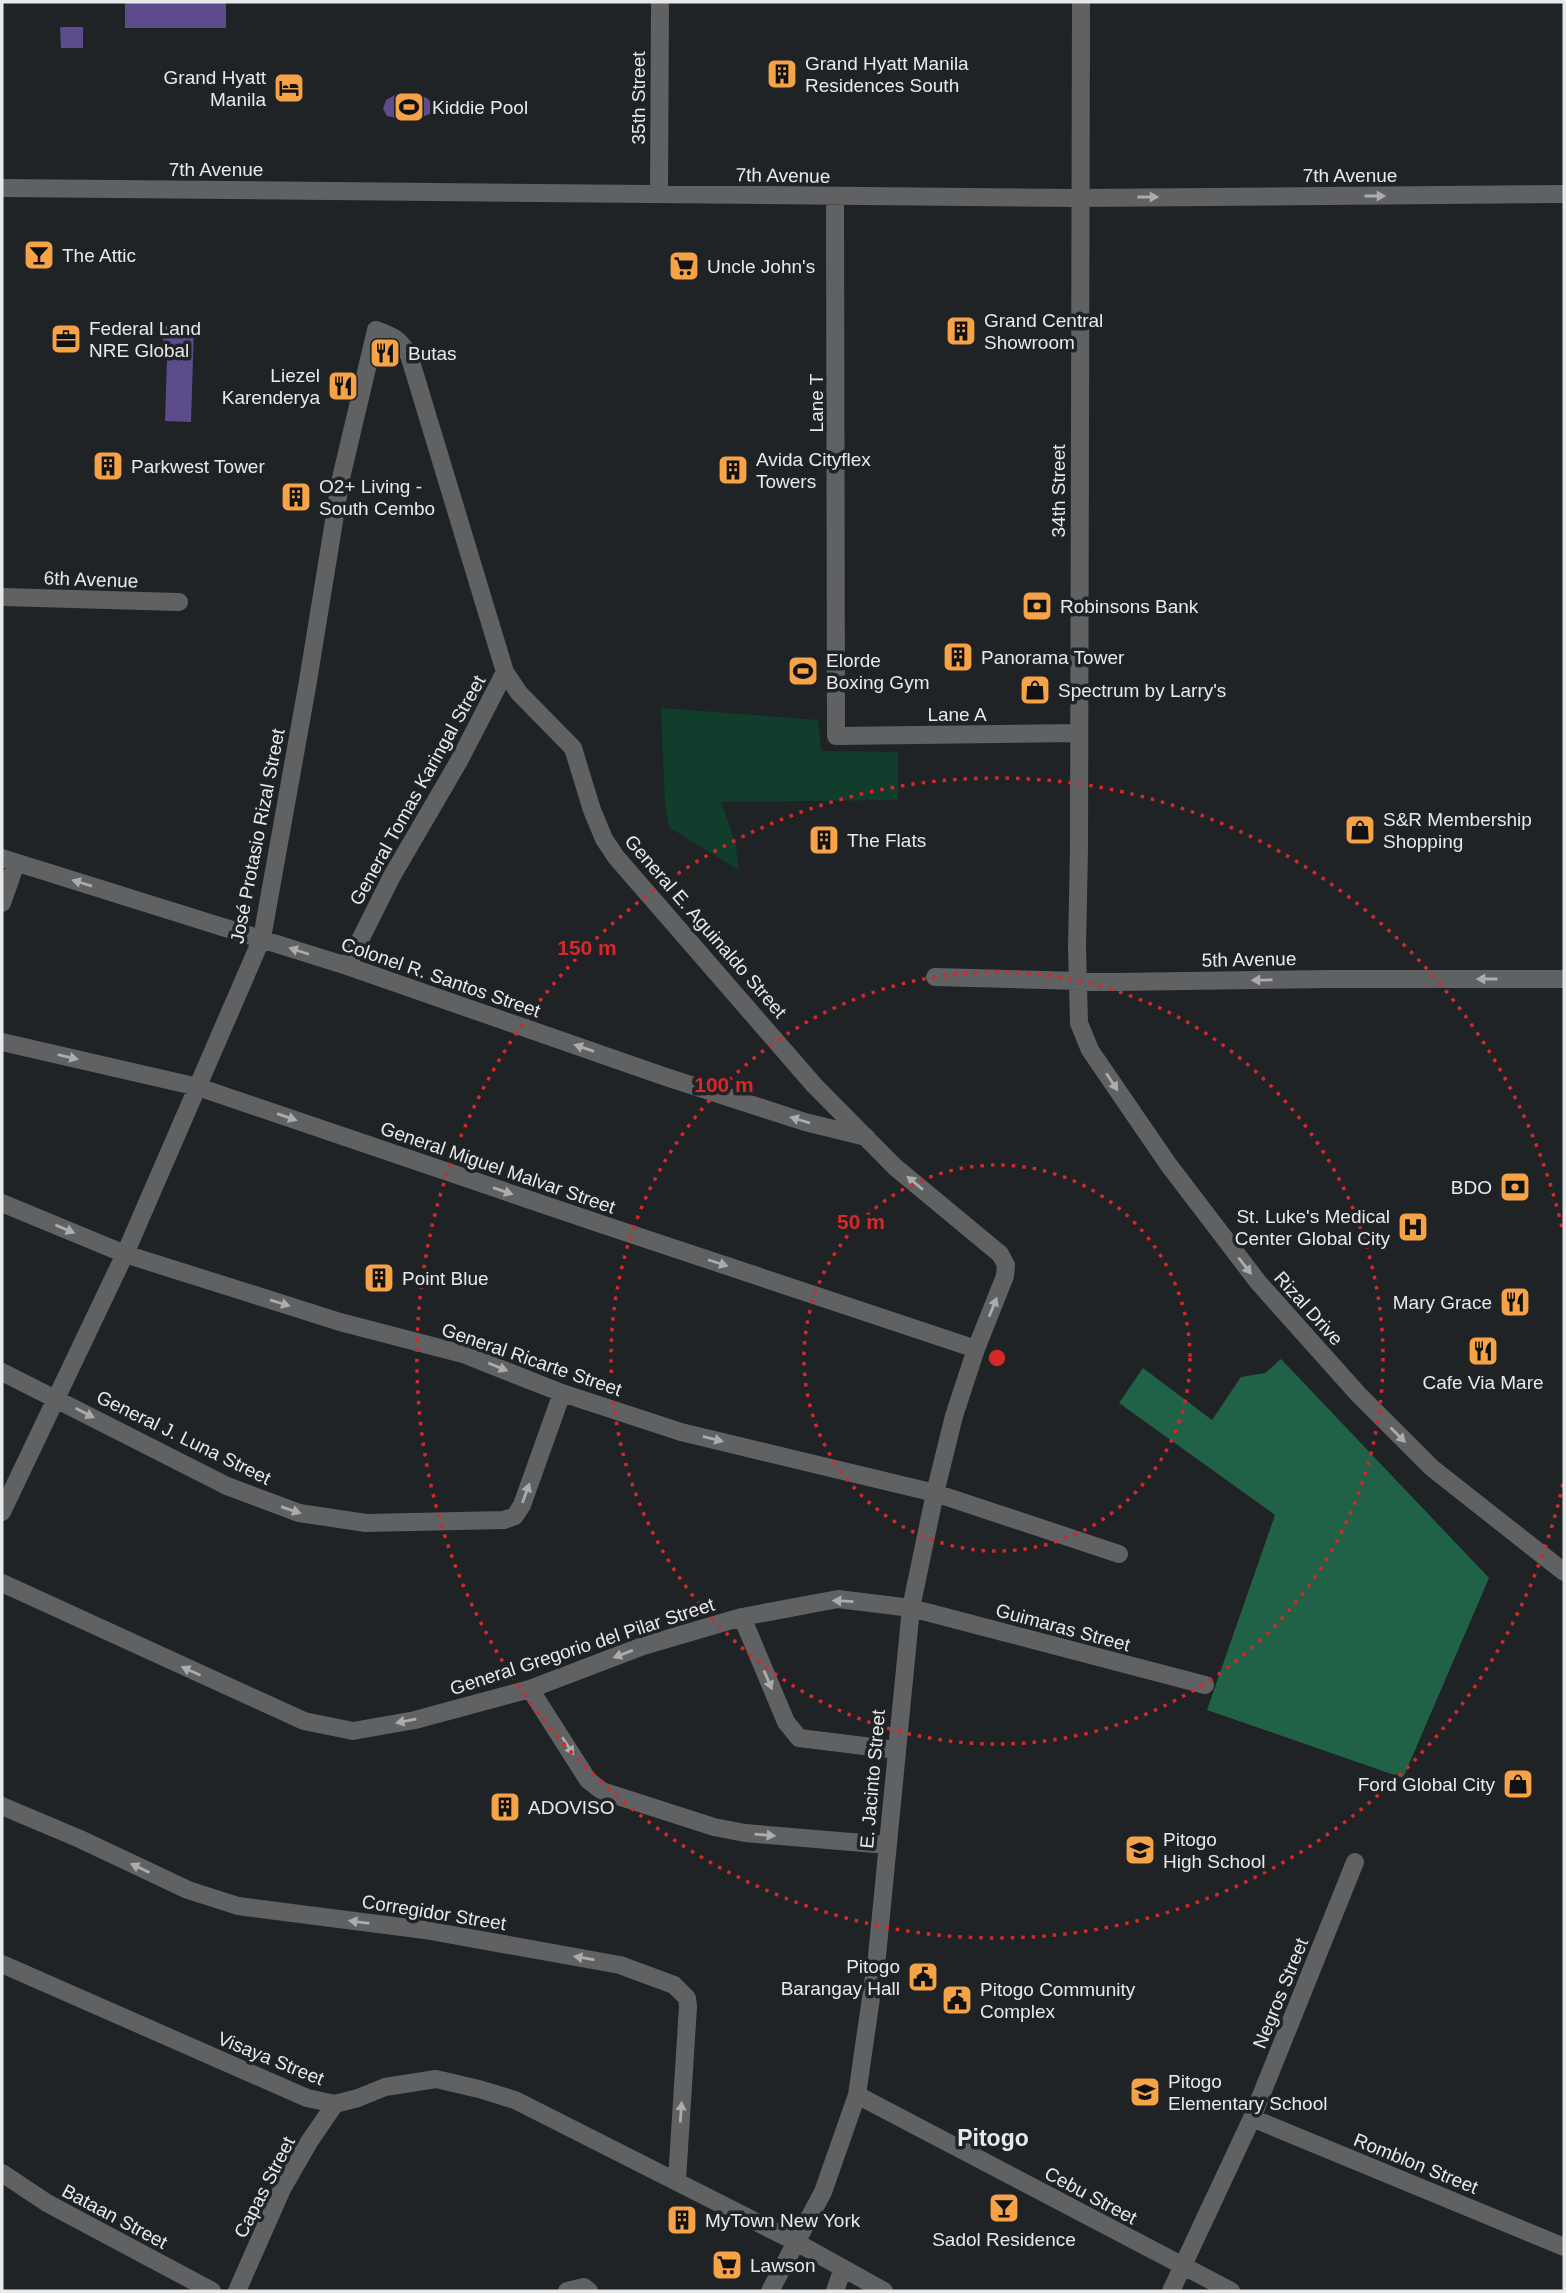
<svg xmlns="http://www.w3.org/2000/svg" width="1566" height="2293" font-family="Helvetica,sans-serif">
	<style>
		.green { fill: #113e2c }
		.forest { fill: #206247 }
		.water { fill: #5c4c8c }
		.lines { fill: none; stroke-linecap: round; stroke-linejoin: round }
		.minor { stroke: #606163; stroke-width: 18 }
		.oneway { fill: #aaacad }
		.ring { fill: none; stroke: #d62828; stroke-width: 3.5; stroke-dasharray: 3.5 7 }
		.labels { text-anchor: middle; stroke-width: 7; stroke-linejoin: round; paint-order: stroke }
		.poi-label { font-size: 19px; fill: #e7e9ea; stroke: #202325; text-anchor: start }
		.street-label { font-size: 19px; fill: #e7e9ea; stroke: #202325 }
		.quarter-label { font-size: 23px; font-weight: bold; fill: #e7e9ea; stroke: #202325 }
		.centre { fill: #d62828; stroke: #202325; stroke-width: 3.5 }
		.ring-label { font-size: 21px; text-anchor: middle; font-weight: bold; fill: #d62828; stroke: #202325; stroke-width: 7; stroke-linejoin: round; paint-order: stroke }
	</style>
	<rect width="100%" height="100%" fill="#202325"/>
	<path class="green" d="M 661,708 L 818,720 L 821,751 L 898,752 L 898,800 L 721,802 L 736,844 L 738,870 L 669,827 L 665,804 Z"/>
	<path class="forest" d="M 1281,1359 L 1489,1578 L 1403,1778 L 1207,1710 L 1275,1515 L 1119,1403 L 1143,1368 L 1212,1420 L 1241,1377 L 1265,1373 Z"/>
	<path class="water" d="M 125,2 L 226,2 L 226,28 L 125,28 Z
		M 60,27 L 83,27 L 83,48 L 61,48 Z
		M 406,94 C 419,94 434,96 433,112 C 421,120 401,120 387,116 L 383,109 L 386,100 L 395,95 Z
		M 164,326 L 194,326 L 191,422 L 165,421 L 167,359 L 157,358 L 157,344 L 163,344 Z"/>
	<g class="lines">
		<path class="minor" d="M 1081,2 L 1079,849 L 1077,948 L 1079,1023 L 1090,1050 L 1118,1091 L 1168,1164 L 1258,1282 L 1358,1394 L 1432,1468 L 1564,1572
			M 2,188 L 1080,198 L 1564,194
			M 659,194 L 660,2
			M 835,196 L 836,736 L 1078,733
			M 2,597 L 179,602
			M 2,858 L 347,966 L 666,1077 L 805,1122 L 866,1137
			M 2,903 L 16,863
			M 347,966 L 392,876 L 459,761 L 505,672
			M 935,977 L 1116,982 L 1330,979 L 1564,979
			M 2,1042 L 198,1087 L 601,1224 L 976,1349
			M 2,1203 L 125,1254 L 340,1322 L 463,1354 L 562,1393 L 681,1432 L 935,1493 L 1119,1554
			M 2,1372 L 227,1486 L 299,1513 L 366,1523 L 504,1520 L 515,1516 L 522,1505 L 562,1393
			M 2,1512 L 125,1254 L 262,938 L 307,687 L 341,478 L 376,330 C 392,336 400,339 409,355 L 505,672 L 519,693 L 573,748 L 592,810 L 604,839 L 616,857 L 814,1085 L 895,1167 L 1000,1254 L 1006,1265 L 1005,1276 L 976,1349 L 954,1416 L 935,1493 L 911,1608 L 877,1956 L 857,2095 L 823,2192 L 770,2291
			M 2,1583 L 304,1721 L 353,1731 L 415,1720 L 530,1689 L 643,1646 L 742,1617 L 838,1599 L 911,1608 L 1205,1685
			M 742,1617 L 786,1722 L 799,1738 L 897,1750
			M 530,1689 L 588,1780 L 602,1791 L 714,1827 L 745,1833 L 887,1845
			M 2,1806 L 80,1839 L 188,1890 L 238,1906 L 425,1930 L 620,1965 L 674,1985 L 687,1998 L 688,2007 L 677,2180
			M 2,1964 L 307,2098 L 335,2104 L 358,2098 L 385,2087 L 436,2079 L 479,2089 L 515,2100 L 796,2242 L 884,2291
			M 857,2095 L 1231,2291
			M 1252,2118 L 1564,2247
			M 2,2173 L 47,2203 L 212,2291
			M 237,2291 L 282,2189 L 309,2142 L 335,2104
			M 567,2291 L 584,2287 L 589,2291
			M 835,2291 L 843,2268
			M 1171,2291 L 1252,2118 L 1355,1862"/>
	</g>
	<defs><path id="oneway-solid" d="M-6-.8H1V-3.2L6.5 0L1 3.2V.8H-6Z" transform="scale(1.75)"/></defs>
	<g class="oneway">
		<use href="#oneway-solid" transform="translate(1375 196)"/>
		<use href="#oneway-solid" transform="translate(1148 197)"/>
		<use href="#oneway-solid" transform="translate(82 883) rotate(-163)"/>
		<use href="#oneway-solid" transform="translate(299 951) rotate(-162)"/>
		<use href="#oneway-solid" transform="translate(1487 979) rotate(-180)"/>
		<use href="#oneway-solid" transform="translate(1262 980) rotate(179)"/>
		<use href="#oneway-solid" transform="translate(584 1048) rotate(-161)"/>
		<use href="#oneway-solid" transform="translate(68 1057) rotate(13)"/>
		<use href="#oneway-solid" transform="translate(1112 1082) rotate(57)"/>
		<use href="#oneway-solid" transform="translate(287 1117) rotate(19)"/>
		<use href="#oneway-solid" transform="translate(800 1120) rotate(-163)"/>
		<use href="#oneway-solid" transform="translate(915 1183) rotate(-140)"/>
		<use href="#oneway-solid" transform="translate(503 1191) rotate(19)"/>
		<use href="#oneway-solid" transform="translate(65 1229) rotate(23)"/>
		<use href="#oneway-solid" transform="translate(718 1263) rotate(18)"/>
		<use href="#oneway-solid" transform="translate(1245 1266) rotate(52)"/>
		<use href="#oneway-solid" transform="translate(280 1303) rotate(17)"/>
		<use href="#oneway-solid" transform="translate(993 1307) rotate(-68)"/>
		<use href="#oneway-solid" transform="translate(498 1367) rotate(22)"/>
		<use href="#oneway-solid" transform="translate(85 1413) rotate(27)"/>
		<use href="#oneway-solid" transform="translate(1398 1435) rotate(45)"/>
		<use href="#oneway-solid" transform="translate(713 1439) rotate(14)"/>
		<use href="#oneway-solid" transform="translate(526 1493) rotate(-70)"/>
		<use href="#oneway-solid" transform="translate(291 1510) rotate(19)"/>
		<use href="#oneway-solid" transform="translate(843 1601) rotate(-177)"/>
		<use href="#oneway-solid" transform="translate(623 1654) rotate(159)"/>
		<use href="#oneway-solid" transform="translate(191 1671) rotate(-156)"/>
		<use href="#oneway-solid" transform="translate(768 1680) rotate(67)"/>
		<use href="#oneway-solid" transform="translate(406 1721) rotate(169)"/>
		<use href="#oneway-solid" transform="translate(568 1746) rotate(57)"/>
		<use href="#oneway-solid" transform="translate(765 1835) rotate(5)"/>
		<use href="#oneway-solid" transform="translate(140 1868) rotate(-155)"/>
		<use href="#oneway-solid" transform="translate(359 1922) rotate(-173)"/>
		<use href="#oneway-solid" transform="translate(584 1958) rotate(-170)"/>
		<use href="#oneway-solid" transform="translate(681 2112) rotate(-86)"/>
	</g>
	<g class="ring">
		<circle cx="997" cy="1358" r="193"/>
		<circle cx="997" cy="1358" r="386"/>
		<path d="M1563 1484A580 580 0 1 1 1563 1232"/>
	</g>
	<defs>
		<g id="building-square" transform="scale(1.575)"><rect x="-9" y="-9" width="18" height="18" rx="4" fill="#f6a247" stroke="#202325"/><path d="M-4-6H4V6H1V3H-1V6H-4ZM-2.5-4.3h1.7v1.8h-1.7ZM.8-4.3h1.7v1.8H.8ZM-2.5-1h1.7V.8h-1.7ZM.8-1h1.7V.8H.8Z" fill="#111"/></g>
		<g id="hotel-square" transform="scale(1.575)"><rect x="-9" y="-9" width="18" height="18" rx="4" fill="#f6a247" stroke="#202325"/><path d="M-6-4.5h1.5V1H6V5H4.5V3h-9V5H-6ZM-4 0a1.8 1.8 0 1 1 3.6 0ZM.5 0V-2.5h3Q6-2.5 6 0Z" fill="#111"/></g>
		<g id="stadium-square" transform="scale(1.575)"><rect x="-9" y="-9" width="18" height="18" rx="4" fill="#f6a247" stroke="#202325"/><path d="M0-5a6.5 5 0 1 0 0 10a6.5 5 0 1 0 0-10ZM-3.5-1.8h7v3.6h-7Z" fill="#111"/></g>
		<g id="bar-square" transform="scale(1.575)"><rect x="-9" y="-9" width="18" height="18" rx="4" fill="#f6a247" stroke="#202325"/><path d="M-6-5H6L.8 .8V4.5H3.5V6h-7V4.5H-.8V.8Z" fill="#111"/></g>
		<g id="supermarket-square" transform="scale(1.575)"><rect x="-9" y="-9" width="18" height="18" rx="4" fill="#f6a247" stroke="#202325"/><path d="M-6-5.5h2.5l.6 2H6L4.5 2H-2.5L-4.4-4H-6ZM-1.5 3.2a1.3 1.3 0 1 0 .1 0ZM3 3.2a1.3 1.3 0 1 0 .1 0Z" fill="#111"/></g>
		<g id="office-square" transform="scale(1.575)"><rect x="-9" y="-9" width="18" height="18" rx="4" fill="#f6a247" stroke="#202325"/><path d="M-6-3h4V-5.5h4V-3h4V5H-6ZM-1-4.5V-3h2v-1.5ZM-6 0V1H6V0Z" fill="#111"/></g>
		<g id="restaurant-square" transform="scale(1.575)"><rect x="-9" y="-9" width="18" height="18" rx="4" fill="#f6a247" stroke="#202325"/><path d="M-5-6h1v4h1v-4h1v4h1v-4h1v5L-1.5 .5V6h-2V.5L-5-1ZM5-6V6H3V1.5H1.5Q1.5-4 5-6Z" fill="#111"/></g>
		<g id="bank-square" transform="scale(1.575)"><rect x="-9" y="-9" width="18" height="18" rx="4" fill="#f6a247" stroke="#202325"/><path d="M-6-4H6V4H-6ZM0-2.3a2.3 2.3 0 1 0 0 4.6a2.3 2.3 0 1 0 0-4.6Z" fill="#111"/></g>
		<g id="shop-square" transform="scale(1.575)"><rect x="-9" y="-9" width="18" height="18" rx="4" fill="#f6a247" stroke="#202325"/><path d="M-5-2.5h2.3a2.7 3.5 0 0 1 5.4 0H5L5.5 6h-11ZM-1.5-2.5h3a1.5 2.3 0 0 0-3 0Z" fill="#111"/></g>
		<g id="hospital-square" transform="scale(1.575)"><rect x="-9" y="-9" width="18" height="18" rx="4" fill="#f6a247" stroke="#202325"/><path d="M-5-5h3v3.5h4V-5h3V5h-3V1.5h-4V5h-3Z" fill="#111"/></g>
		<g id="school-square" transform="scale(1.575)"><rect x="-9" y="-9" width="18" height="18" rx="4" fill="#f6a247" stroke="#202325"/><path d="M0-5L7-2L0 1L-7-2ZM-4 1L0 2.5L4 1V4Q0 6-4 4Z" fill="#111"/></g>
		<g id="civic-square" transform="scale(1.575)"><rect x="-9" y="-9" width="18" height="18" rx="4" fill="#f6a247" stroke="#202325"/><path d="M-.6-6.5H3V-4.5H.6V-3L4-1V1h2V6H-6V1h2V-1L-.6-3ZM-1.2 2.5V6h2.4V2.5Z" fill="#111"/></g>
	</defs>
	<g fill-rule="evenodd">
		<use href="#building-square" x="782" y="74"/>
		<use href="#hotel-square" x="289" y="88"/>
		<use href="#stadium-square" x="409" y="107"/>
		<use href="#bar-square" x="39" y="255"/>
		<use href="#supermarket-square" x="684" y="266"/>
		<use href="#building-square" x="961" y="331"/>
		<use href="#office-square" x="66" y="339"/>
		<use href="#restaurant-square" x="385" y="353"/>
		<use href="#restaurant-square" x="343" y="386"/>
		<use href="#building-square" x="108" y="466"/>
		<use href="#building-square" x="733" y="470"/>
		<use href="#building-square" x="296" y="497"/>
		<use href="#bank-square" x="1037" y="606"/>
		<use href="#building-square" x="958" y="657"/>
		<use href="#stadium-square" x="803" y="671"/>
		<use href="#shop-square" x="1035" y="690"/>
		<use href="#shop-square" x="1360" y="830"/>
		<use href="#building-square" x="824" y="840"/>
		<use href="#bank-square" x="1515" y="1187"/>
		<use href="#hospital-square" x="1413" y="1227"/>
		<use href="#building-square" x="379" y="1278"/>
		<use href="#restaurant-square" x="1515" y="1302"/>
		<use href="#restaurant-square" x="1483" y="1351"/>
		<use href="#shop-square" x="1518" y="1784"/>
		<use href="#building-square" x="505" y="1807"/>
		<use href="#school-square" x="1140" y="1850"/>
		<use href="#civic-square" x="923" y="1977"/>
		<use href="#civic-square" x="957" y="2000"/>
		<use href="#school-square" x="1145" y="2092"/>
		<use href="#bar-square" x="1004" y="2208"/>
		<use href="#building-square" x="682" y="2220"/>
		<use href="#supermarket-square" x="727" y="2265"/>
	</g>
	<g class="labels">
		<g class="poi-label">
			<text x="805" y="70">Grand Hyatt Manila<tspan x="805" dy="22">Residences South</tspan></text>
			<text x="266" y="84" text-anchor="end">Grand Hyatt<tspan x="266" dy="22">Manila</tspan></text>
			<text x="432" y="114">Kiddie Pool</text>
			<text x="62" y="262">The Attic</text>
			<text x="707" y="273">Uncle John's</text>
			<text x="984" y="327">Grand Central<tspan x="984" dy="22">Showroom</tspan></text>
			<text x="89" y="335">Federal Land<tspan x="89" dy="22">NRE Global</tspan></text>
			<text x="408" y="360">Butas</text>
			<text x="320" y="382" text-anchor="end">Liezel<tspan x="320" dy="22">Karenderya</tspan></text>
			<text x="756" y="466">Avida Cityflex<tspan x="756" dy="22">Towers</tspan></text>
			<text x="131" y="473">Parkwest Tower</text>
			<text x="319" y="493">O2+ Living -<tspan x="319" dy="22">South Cembo</tspan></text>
			<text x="1060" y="613">Robinsons Bank</text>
			<text x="981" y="664">Panorama Tower</text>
			<text x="826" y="667">Elorde<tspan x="826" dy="22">Boxing Gym</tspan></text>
			<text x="1058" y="697">Spectrum by Larry's</text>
			<text x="1383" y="826">S&amp;R Membership<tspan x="1383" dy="22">Shopping</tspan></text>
			<text x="847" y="847">The Flats</text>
			<text x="1492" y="1194" text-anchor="end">BDO</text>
			<text x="1390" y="1223" text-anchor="end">St. Luke's Medical<tspan x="1390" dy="22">Center Global City</tspan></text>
			<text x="402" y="1285">Point Blue</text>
			<text x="1492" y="1309" text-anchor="end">Mary Grace</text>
			<text x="1483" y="1389" text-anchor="middle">Cafe Via Mare</text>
			<text x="1495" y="1791" text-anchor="end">Ford Global City</text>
			<text x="528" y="1814">ADOVISO</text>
			<text x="1163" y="1846">Pitogo<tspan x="1163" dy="22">High School</tspan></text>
			<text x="900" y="1973" text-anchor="end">Pitogo<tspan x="900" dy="22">Barangay Hall</tspan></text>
			<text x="980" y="1996">Pitogo Community<tspan x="980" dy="22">Complex</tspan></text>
			<text x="1168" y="2088">Pitogo<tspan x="1168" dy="22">Elementary School</tspan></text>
			<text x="705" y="2227">MyTown New York</text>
			<text x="1004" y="2246" text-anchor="middle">Sadol Residence</text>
			<text x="750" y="2272">Lawson</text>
		</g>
		<g class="street-label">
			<text transform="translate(638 98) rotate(-90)" y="7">35th Street</text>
			<text x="216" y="176">7th Avenue</text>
			<text transform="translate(783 175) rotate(1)" y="7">7th Avenue</text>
			<text x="1350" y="182">7th Avenue</text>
			<text transform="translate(816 403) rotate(-90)" y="7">Lane T</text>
			<text transform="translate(1058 491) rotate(-90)" y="7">34th Street</text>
			<text transform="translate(91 579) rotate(2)" y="7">6th Avenue</text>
			<text x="957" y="721">Lane A</text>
			<text transform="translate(417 790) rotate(-61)" y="7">General Tomas Karingal Street</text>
			<text transform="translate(257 836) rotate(-79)" y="7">José Protasio Rizal Street</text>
			<text transform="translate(706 926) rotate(49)" y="7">General E. Aguinaldo Street</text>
			<text transform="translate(1249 959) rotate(-1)" y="7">5th Avenue</text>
			<text transform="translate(441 977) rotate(19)" y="7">Colonel R. Santos Street</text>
			<text transform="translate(498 1167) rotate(19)" y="7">General Miguel Malvar Street</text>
			<text transform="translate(1309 1308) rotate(48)" y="7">Rizal Drive</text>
			<text transform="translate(532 1359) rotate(19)" y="7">General Ricarte Street</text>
			<text transform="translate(184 1437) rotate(26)" y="7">General J. Luna Street</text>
			<text transform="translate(1063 1627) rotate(15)" y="7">Guimaras Street</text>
			<text transform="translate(582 1646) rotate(-18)" y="7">General Gregorio del Pilar Street</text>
			<text transform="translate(872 1779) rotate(-85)" y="7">E. Jacinto Street</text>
			<text transform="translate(434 1912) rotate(9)" y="7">Corregidor Street</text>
			<text transform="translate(1280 1993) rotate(-68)" y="7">Negros Street</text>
			<text transform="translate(271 2058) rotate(22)" y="7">Visaya Street</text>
			<text transform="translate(1416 2163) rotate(22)" y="7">Romblon Street</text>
			<text transform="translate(264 2187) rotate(-63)" y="7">Capas Street</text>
			<text transform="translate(1091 2195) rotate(28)" y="7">Cebu Street</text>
			<text transform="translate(115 2216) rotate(28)" y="7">Bataan Street</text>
		</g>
		<g class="quarter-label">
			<text x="993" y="2146">Pitogo</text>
		</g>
	</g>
	<circle cx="997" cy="1358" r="10" class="centre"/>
	<g class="ring-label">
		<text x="587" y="955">150 m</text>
		<text x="724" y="1092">100 m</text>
		<text x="861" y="1229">50 m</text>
	</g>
	<rect width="1566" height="2293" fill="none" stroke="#e7e9ea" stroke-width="7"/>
</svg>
